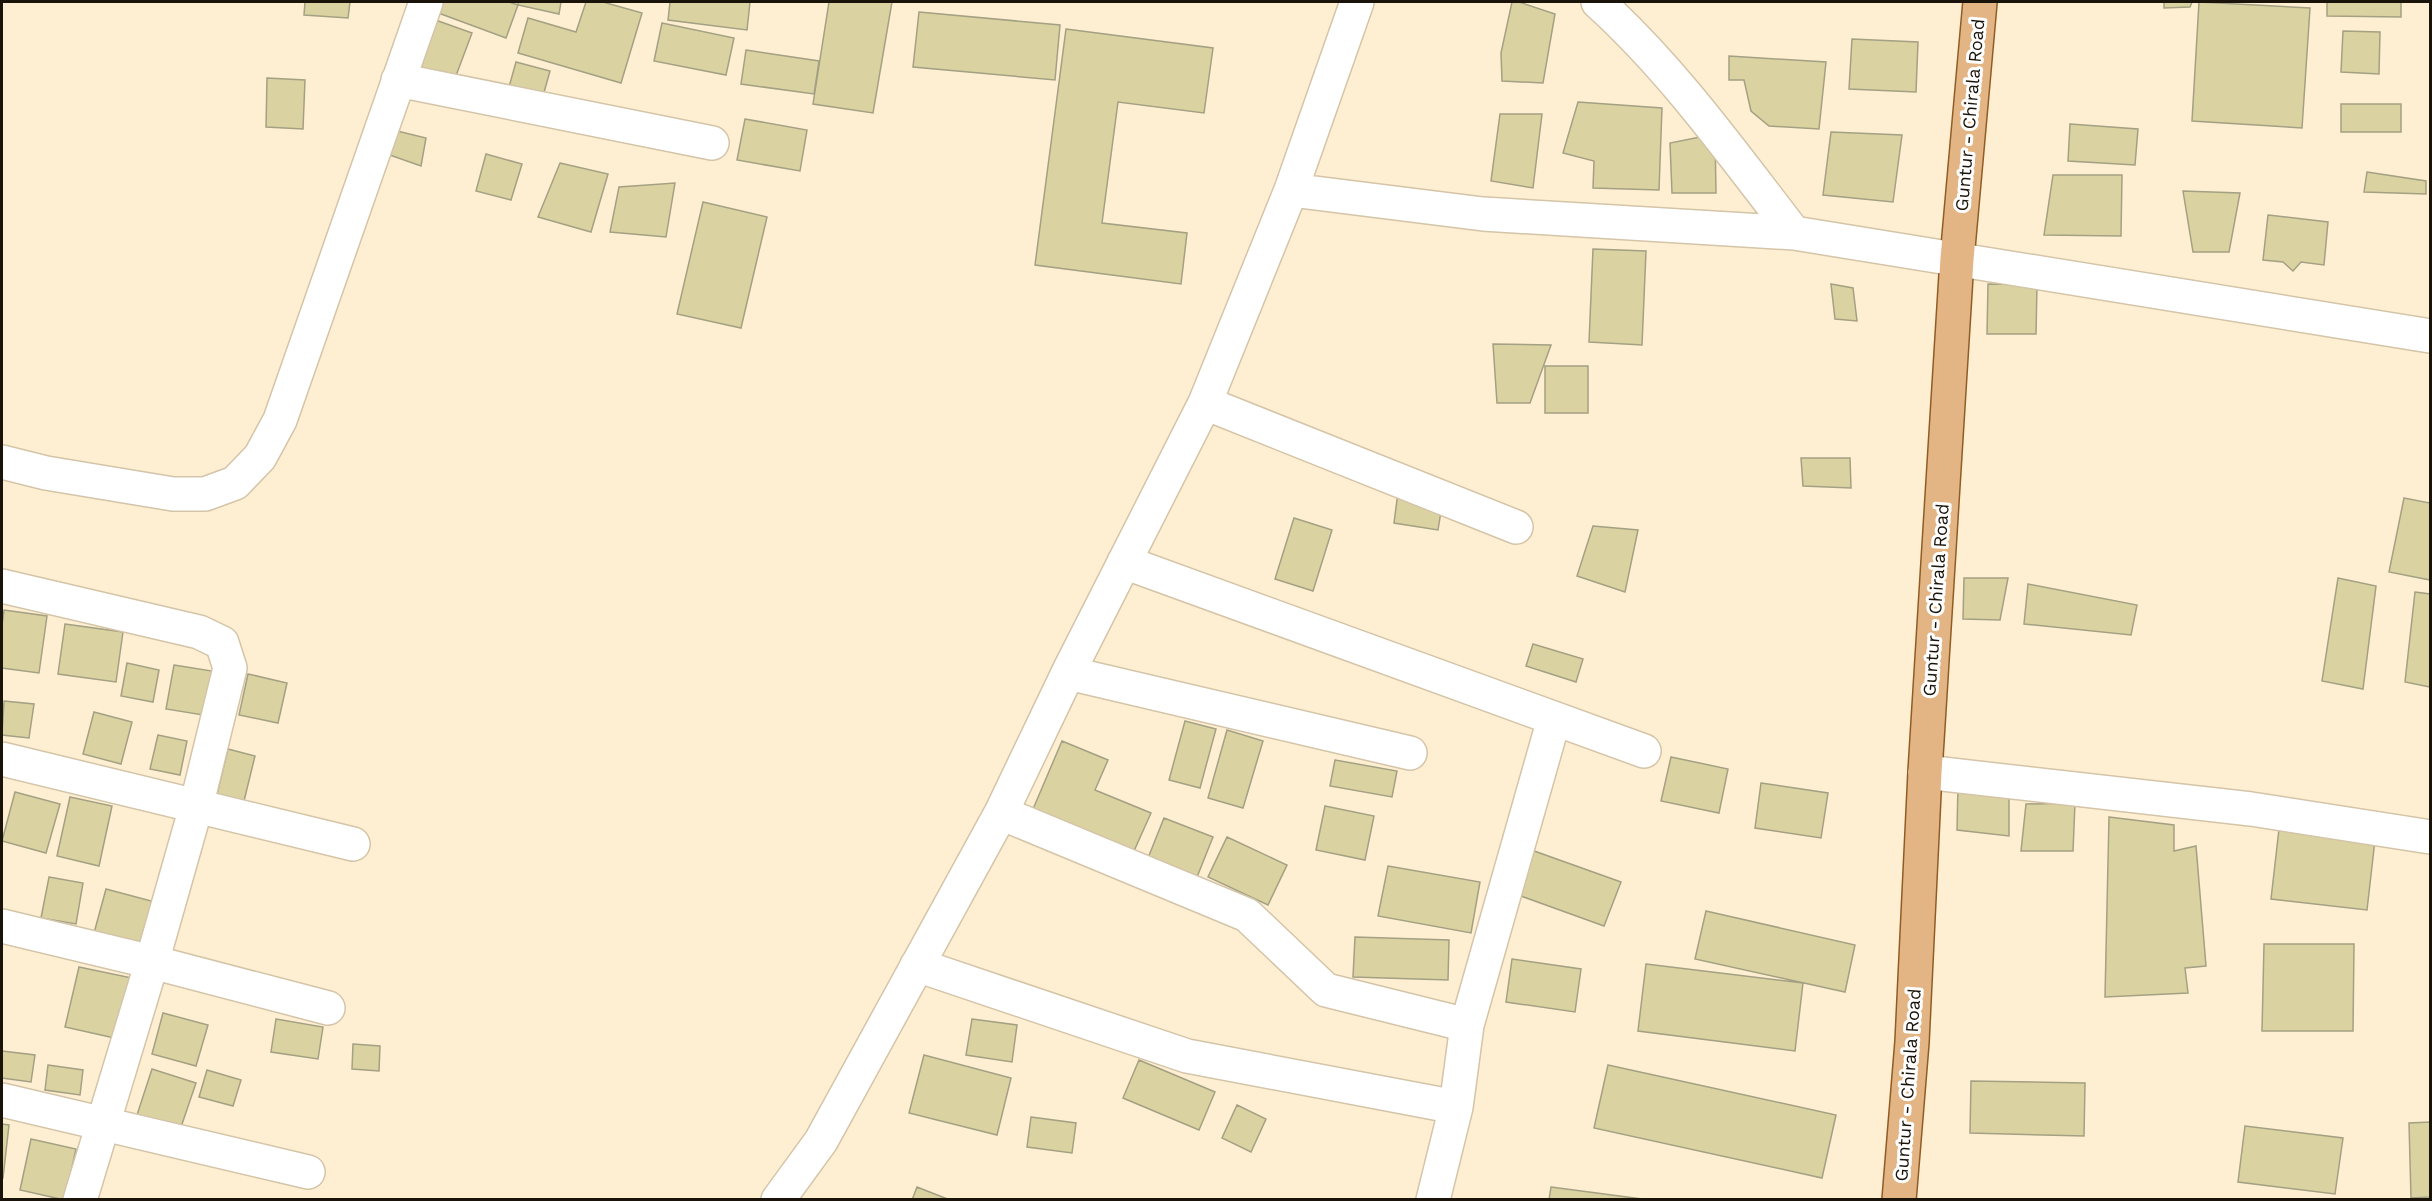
<svg xmlns="http://www.w3.org/2000/svg" width="2432" height="1201" font-family="'Work Sans',sans-serif">
	<style>
		.building { fill: #dad3a1; stroke: #a4a083; stroke-width: 1.5 }
		.lines { fill: none; stroke-linecap: round; stroke-linejoin: round }
		.street-casing { stroke: #d4c4a8; stroke-width: 36 }
		.primary-casing { stroke: #915c24; stroke-width: 36 }
		.street { stroke: #fff; stroke-width: 33 }
		.primary { stroke: #e3b585; stroke-width: 33 }
		.labels { text-anchor: middle; stroke-width: 6; stroke-linejoin: round; paint-order: stroke }
		.street-label { font-size: 18px; fill: #191309; stroke: #fefefe }
	</style>
	<rect width="100%" height="100%" fill="#ffefd2"/>
	<path class="building" d="M 305,2 L 350,2 L 348,18 L 304,15 Z
		M 437,2 L 509,2 L 518,5 L 506,38 L 433,11 Z
		M 518,2 L 561,2 L 559,14 L 518,5 Z
		M 586,2 L 603,2 L 642,13 L 621,83 L 518,53 L 528,18 L 576,32 Z
		M 670,2 L 750,2 L 747,30 L 668,20 Z
		M 829,2 L 892,2 L 873,113 L 813,104 Z
		M 1512,2 L 1519,2 L 1555,14 L 1543,83 L 1502,81 L 1501,53 Z
		M 2164,2 L 2192,2 L 2190,7 L 2164,8 Z
		M 2199,2 L 2310,8 L 2302,128 L 2192,121 Z
		M 2327,2 L 2401,2 L 2401,17 L 2327,16 Z
		M 919,12 L 1060,25 L 1055,80 L 913,67 Z
		M 427,17 L 472,33 L 454,81 L 405,81 Z
		M 662,23 L 734,38 L 726,75 L 654,61 Z
		M 1066,29 L 1213,48 L 1204,113 L 1118,102 L 1102,223 L 1187,233 L 1181,284 L 1035,265 Z
		M 2343,31 L 2380,32 L 2379,74 L 2341,72 Z
		M 1852,39 L 1918,42 L 1916,92 L 1849,89 Z
		M 746,50 L 819,61 L 814,94 L 741,84 Z
		M 1729,56 L 1826,62 L 1819,129 L 1769,126 L 1751,111 L 1744,80 L 1729,80 Z
		M 516,62 L 550,71 L 543,96 L 509,87 Z
		M 267,78 L 305,80 L 303,129 L 266,127 Z
		M 1578,102 L 1662,108 L 1659,190 L 1593,188 L 1594,161 L 1563,153 Z
		M 2341,104 L 2401,104 L 2401,132 L 2341,132 Z
		M 1500,114 L 1542,114 L 1533,188 L 1491,181 Z
		M 745,119 L 807,130 L 800,171 L 737,160 Z
		M 2070,124 L 2138,129 L 2135,165 L 2068,161 Z
		M 389,129 L 426,138 L 421,166 L 384,153 Z
		M 1831,132 L 1902,135 L 1893,202 L 1823,195 Z
		M 1715,134 L 1716,193 L 1672,193 L 1670,143 Z
		M 486,154 L 522,164 L 511,200 L 476,191 Z
		M 560,163 L 608,174 L 591,232 L 538,217 Z
		M 2367,172 L 2426,181 L 2426,194 L 2364,192 Z
		M 2053,175 L 2122,175 L 2121,236 L 2044,235 Z
		M 675,183 L 666,237 L 610,232 L 619,187 Z
		M 2183,191 L 2240,193 L 2229,252 L 2193,252 Z
		M 703,202 L 767,217 L 741,328 L 677,314 Z
		M 2268,215 L 2328,222 L 2324,265 L 2301,262 L 2293,271 L 2283,262 L 2263,260 Z
		M 1593,249 L 1646,251 L 1642,345 L 1589,342 Z
		M 1831,284 L 1853,288 L 1857,321 L 1835,319 Z
		M 1988,284 L 2037,285 L 2036,334 L 1987,334 Z
		M 1493,344 L 1551,345 L 1530,403 L 1497,403 Z
		M 1545,366 L 1588,366 L 1588,413 L 1545,413 Z
		M 1801,458 L 1850,458 L 1851,488 L 1803,486 Z
		M 1398,492 L 1443,499 L 1438,530 L 1394,523 Z
		M 2404,498 L 2430,503 L 2430,580 L 2389,572 Z
		M 1294,518 L 1332,530 L 1313,591 L 1275,579 Z
		M 1593,526 L 1638,530 L 1625,592 L 1577,576 Z
		M 1964,578 L 2008,578 L 2000,620 L 1963,619 Z
		M 2338,578 L 2376,586 L 2363,689 L 2322,681 Z
		M 2028,584 L 2137,605 L 2131,635 L 2024,624 Z
		M 2415,592 L 2430,594 L 2430,687 L 2405,682 Z
		M 4,610 L 47,616 L 39,673 L 2,668 L 2,626 Z
		M 65,624 L 123,632 L 116,682 L 58,674 Z
		M 1533,644 L 1583,659 L 1576,682 L 1526,666 Z
		M 127,663 L 159,670 L 153,702 L 121,696 Z
		M 174,665 L 212,671 L 203,715 L 166,709 Z
		M 248,674 L 287,683 L 278,723 L 239,715 Z
		M 4,701 L 34,704 L 29,738 L 2,735 Z
		M 94,712 L 132,722 L 121,764 L 83,754 Z
		M 1185,721 L 1216,729 L 1200,788 L 1169,780 Z
		M 1227,730 L 1263,741 L 1243,808 L 1208,798 Z
		M 158,735 L 187,741 L 180,775 L 150,769 Z
		M 1062,741 L 1108,760 L 1095,790 L 1151,813 L 1134,851 L 1033,809 Z
		M 228,749 L 255,756 L 244,801 L 217,794 Z
		M 1671,757 L 1728,769 L 1719,813 L 1661,801 Z
		M 1335,760 L 1397,771 L 1392,797 L 1330,786 Z
		M 1761,783 L 1828,793 L 1821,838 L 1755,828 Z
		M 1958,785 L 2009,788 L 2009,836 L 1957,830 Z
		M 15,792 L 60,804 L 46,853 L 2,841 Z
		M 70,797 L 112,806 L 99,866 L 57,856 Z
		M 2075,803 L 2073,851 L 2021,851 L 2026,804 Z
		M 1325,806 L 1374,816 L 1365,860 L 1316,850 Z
		M 2109,817 L 2174,825 L 2174,851 L 2196,846 L 2206,966 L 2185,968 L 2188,993 L 2105,997 Z
		M 1164,818 L 1213,837 L 1197,877 L 1148,858 Z
		M 2279,829 L 2375,840 L 2367,910 L 2271,899 Z
		M 1227,837 L 1287,865 L 1268,905 L 1208,877 Z
		M 1523,847 L 1621,882 L 1604,926 L 1507,891 Z
		M 1388,866 L 1480,882 L 1471,933 L 1378,916 Z
		M 49,877 L 83,883 L 76,924 L 41,918 Z
		M 106,889 L 155,902 L 144,946 L 94,933 Z
		M 1706,911 L 1855,945 L 1845,992 L 1695,959 Z
		M 1355,937 L 1449,940 L 1448,980 L 1353,977 Z
		M 2264,944 L 2354,944 L 2353,1031 L 2262,1031 Z
		M 1512,959 L 1581,969 L 1575,1012 L 1506,1002 Z
		M 1646,964 L 1803,983 L 1795,1051 L 1638,1031 Z
		M 79,967 L 132,978 L 119,1039 L 65,1027 Z
		M 163,1013 L 208,1025 L 196,1066 L 152,1054 Z
		M 276,1019 L 323,1027 L 318,1059 L 271,1052 Z
		M 972,1019 L 1017,1025 L 1012,1062 L 966,1055 Z
		M 353,1044 L 380,1046 L 379,1071 L 352,1069 Z
		M 2,1051 L 35,1055 L 31,1082 L 2,1078 Z
		M 924,1055 L 1011,1078 L 997,1135 L 909,1113 Z
		M 1139,1060 L 1215,1092 L 1199,1130 L 1123,1098 Z
		M 48,1065 L 83,1070 L 80,1095 L 45,1090 Z
		M 1608,1065 L 1836,1115 L 1822,1178 L 1594,1128 Z
		M 152,1069 L 196,1083 L 180,1130 L 137,1115 Z
		M 207,1070 L 241,1080 L 233,1106 L 199,1097 Z
		M 1971,1081 L 2085,1083 L 2084,1136 L 1970,1133 Z
		M 1237,1105 L 1266,1119 L 1251,1152 L 1222,1138 Z
		M 1031,1117 L 1076,1123 L 1072,1153 L 1027,1147 Z
		M 2430,1122 L 2430,1197 L 2411,1198 L 2409,1123 Z
		M 2,1124 L 9,1125 L 3,1178 L 2,1178 Z
		M 2245,1126 L 2343,1138 L 2335,1194 L 2238,1182 Z
		M 31,1139 L 76,1149 L 65,1200 L 20,1190 Z
		M 917,1187 L 950,1200 L 912,1200 Z
		M 1551,1187 L 1650,1200 L 1549,1200 Z"/>
	<g class="lines">
		<g class="street-casing">
			<path id="street" d="M 1598,2 C 1673,70 1732,153 1794,233
				M 398,80 L 712,143
				M 1291,190 L 1483,214 L 1794,233 L 2430,336
				M 1205,403 L 1516,527
				M 2,462 L 46,473 L 173,494 L 205,494 L 235,483 L 260,457 L 280,420 L 426,2
				M 1124,562 L 1644,751
				M 2,586 L 199,632 L 222,643 L 230,668 L 196,807 L 152,962 L 80,1200
				M 1068,673 L 1410,753
				M 2,759 L 353,844
				M 1925,772 L 2251,809 L 2430,837
				M 1001,813 L 1247,915 L 1326,990 L 1467,1025
				M 2,926 L 152,962 L 328,1008
				M 917,965 L 1187,1056 L 1456,1107
				M 2,1100 L 308,1172
				M 778,1200 L 821,1141 L 1001,813 L 1068,673 L 1205,403 L 1291,190 L 1357,2
				M 1433,1200 L 1456,1107 L 1467,1025 L 1554,719"/>
		</g>
		<g class="primary-casing">
			<path id="primary" d="M 1899,1200 L 1912,1042 L 1925,772 L 1957,259 L 1980,2"/>
		</g>
		<use href="#street" class="street"/>
		<use href="#primary" class="primary"/>
	</g>
	<g class="labels">
		<g class="street-label">
			<text transform="translate(1970 115) rotate(-85)" y="6">Guntur - Chirala Road</text>
			<text transform="translate(1936 600) rotate(-86)" y="6">Guntur - Chirala Road</text>
			<text transform="translate(1908 1085) rotate(-86)" y="6">Guntur - Chirala Road</text>
		</g>
	</g>
	<rect width="2432" height="1201" fill="none" stroke="#191309" stroke-width="6"/>
</svg>
